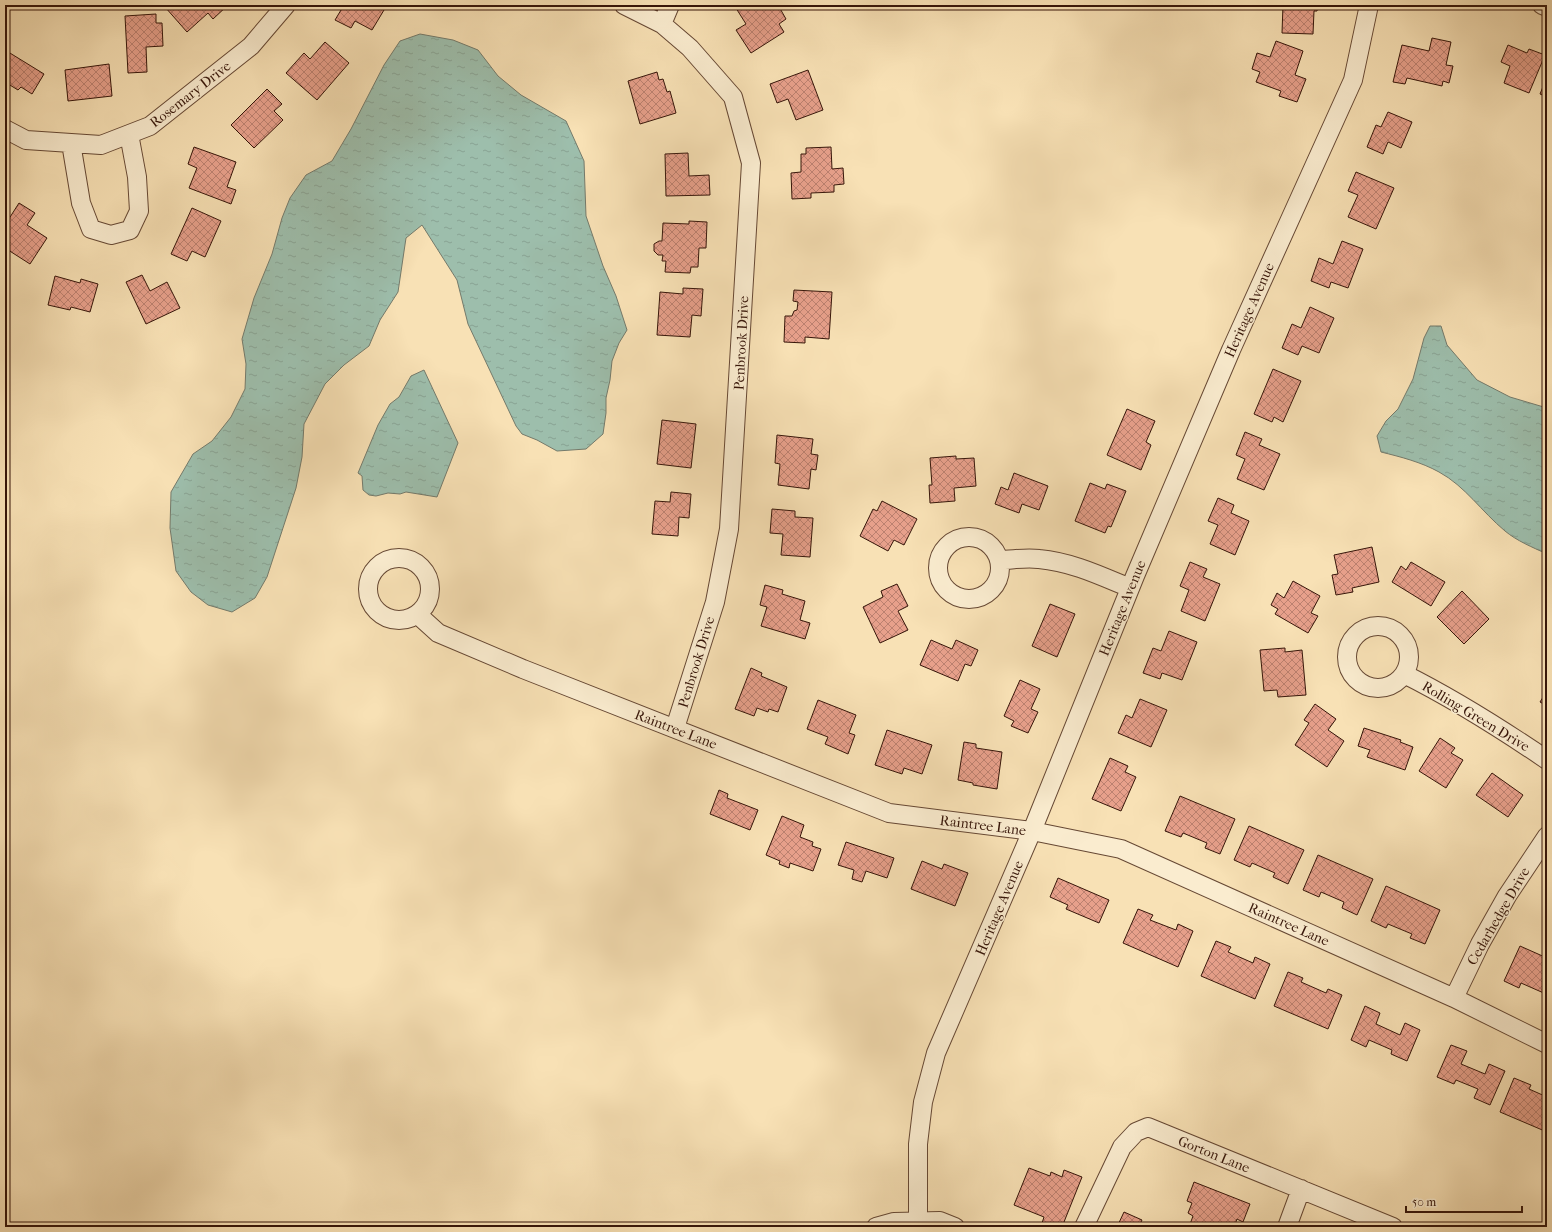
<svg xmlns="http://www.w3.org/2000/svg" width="1552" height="1232" font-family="'IM FELL French Canon',serif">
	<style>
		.water { fill: url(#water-ripples); stroke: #747a6b }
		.building { fill: url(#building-cross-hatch); stroke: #361509 }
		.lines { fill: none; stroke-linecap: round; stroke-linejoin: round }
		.minor-casing { stroke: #664834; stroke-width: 20 }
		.minor { stroke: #faeccf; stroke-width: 18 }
		.labels { text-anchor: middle; stroke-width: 3; stroke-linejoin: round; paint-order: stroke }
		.street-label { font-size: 14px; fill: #361509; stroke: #faeccf }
	</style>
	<defs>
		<pattern id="water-ripples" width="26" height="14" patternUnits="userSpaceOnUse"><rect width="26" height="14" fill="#9dbeac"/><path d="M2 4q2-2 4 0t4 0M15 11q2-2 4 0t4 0" fill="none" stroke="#88a293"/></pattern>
		<pattern id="building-cross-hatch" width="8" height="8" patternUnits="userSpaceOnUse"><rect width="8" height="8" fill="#e7a08b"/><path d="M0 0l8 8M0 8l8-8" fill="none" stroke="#bc8170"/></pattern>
	</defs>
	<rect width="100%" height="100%" fill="#f8e1b5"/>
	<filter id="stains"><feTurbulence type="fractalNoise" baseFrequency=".005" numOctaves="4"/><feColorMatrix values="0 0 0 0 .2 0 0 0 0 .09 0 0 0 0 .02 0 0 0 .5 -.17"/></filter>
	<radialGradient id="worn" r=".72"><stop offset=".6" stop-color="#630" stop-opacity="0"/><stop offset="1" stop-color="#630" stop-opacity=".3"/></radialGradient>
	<path class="water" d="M 420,34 L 453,40 L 478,50 L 498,76 L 521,95 L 566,121 L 584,161 L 586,216 L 603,266 L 616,296 L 627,330 L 619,343 L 612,361 L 610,380 L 606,398 L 606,413 L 603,434 L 586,449 L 557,451 L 537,440 L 522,434 L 516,426 L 468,324 L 457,280 L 422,225 L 406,238 L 398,292 L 380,320 L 369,346 L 344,365 L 325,384 L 304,424 L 302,457 L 296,488 L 267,577 L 255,598 L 232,612 L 208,605 L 191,592 L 176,571 L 170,528 L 171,492 L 193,454 L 212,441 L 231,417 L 245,389 L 246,364 L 242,339 L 254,298 L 272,254 L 282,218 L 290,198 L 306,175 L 332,161 L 351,129 L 384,65 L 400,41 Z
		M 1430,326 L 1441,326 L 1447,345 L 1477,380 L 1510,397 L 1547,408 L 1547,554 C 1532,547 1517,541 1505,531 C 1482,512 1465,486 1439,472 C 1421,462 1401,457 1381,452 L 1377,436 L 1386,421 L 1398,409 L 1413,379 L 1424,338 Z
		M 424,370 L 458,443 L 437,497 L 406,492 L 400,494 L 388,493 L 376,496 L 369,495 L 363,490 L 362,476 L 358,473 L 378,425 L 390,404 L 399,397 L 411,376 Z"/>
	<path class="building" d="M 167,5 L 226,5 L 227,6 L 213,19 L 208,13 L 187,32 L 165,7 Z
		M 344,5 L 387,5 L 372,30 L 355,21 L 351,28 L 335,20 Z
		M 734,5 L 768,5 L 771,9 L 778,5 L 786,19 L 779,24 L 784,32 L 751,53 L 736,30 L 746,24 Z
		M 1283,5 L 1318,5 L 1317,11 L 1314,11 L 1313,34 L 1282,33 Z
		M 156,14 L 156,23 L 162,23 L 163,46 L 146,47 L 147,72 L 128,73 L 125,16 Z
		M 1432,38 L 1451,42 L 1446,65 L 1453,66 L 1449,83 L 1443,81 L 1442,86 L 1407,78 L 1405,84 L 1393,82 L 1402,45 L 1429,51 Z
		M 1276,41 L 1303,51 L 1295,75 L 1306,79 L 1297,102 L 1279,96 L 1281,91 L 1256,82 L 1260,72 L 1252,69 L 1257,53 L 1270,57 Z
		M 325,42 L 349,63 L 317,100 L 286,73 L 304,53 L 310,59 Z
		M 1508,45 L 1527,53 L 1529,49 L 1545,55 L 1529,93 L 1504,83 L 1510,66 L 1501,62 Z
		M 5,50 L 44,74 L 32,94 L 21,87 L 18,90 L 5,82 Z
		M 109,64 L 112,96 L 68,101 L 65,70 Z
		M 808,70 L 823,110 L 796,120 L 788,99 L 777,103 L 770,84 Z
		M 657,72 L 659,80 L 663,79 L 667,92 L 670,91 L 676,113 L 640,124 L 628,81 Z
		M 1547,77 L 1547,97 L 1540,94 Z
		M 267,89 L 282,104 L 274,111 L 283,120 L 254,148 L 231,125 Z
		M 1388,112 L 1412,122 L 1401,148 L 1388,142 L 1383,154 L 1367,147 L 1376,125 L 1381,127 Z
		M 194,147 L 236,162 L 227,187 L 236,190 L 231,204 L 189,188 L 197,168 L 188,164 Z
		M 831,147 L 832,169 L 843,168 L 844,184 L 834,185 L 834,192 L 811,193 L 811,198 L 792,199 L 791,173 L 801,172 L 801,154 L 806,154 L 806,148 Z
		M 688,153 L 689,176 L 709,175 L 710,195 L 666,196 L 665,154 Z
		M 1356,172 L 1394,188 L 1376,229 L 1348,217 L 1358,195 L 1348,191 Z
		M 19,203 L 35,213 L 27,225 L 47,238 L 30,264 L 5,248 L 5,225 Z
		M 192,208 L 221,221 L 205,257 L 192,251 L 187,261 L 171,254 Z
		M 689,221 L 707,222 L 706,248 L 699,248 L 698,267 L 691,267 L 690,273 L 665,272 L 666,261 L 662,261 L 663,255 L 658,255 L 654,251 L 654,244 L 659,241 L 662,241 L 663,223 L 689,224 Z
		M 1342,241 L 1363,249 L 1348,288 L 1331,282 L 1329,288 L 1311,281 L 1319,258 L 1333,264 Z
		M 142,275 L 150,291 L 167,282 L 180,308 L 146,324 L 126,282 Z
		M 55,276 L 80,283 L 81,279 L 98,284 L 90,312 L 71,307 L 70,310 L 48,305 Z
		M 683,288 L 703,289 L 701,316 L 692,315 L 690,337 L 657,335 L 660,292 L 683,294 Z
		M 794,290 L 832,292 L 829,339 L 805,337 L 805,343 L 784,342 L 785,316 L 792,316 L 794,311 L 797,310 L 798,302 L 793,301 Z
		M 1310,307 L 1334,318 L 1319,353 L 1302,346 L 1298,355 L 1282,348 L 1292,324 L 1301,328 Z
		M 1273,369 L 1301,381 L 1283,422 L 1274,417 L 1272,422 L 1254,414 Z
		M 1127,409 L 1155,421 L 1146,442 L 1151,445 L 1141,470 L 1107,455 Z
		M 662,420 L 696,424 L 691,468 L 657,464 Z
		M 1245,432 L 1262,439 L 1259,445 L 1280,454 L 1264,490 L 1237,479 L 1245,459 L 1236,455 Z
		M 777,435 L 813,439 L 811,454 L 818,455 L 816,470 L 811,469 L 809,489 L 778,485 L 780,464 L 775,463 Z
		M 956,456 L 956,459 L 974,458 L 976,486 L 954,488 L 955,501 L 930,503 L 929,485 L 932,485 L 930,458 Z
		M 1014,473 L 1048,486 L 1039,510 L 1022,504 L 1019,513 L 995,504 L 1001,487 L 1008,490 Z
		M 1090,483 L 1105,489 L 1107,484 L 1126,491 L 1111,527 L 1108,526 L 1105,533 L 1075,521 Z
		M 671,492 L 691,494 L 689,518 L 679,517 L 678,536 L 652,534 L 655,501 L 670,502 Z
		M 1218,498 L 1234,505 L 1231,513 L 1249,521 L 1235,555 L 1210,544 L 1218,525 L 1208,521 Z
		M 882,501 L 917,519 L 904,545 L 894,540 L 888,551 L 860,536 L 873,509 L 877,511 Z
		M 772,509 L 795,511 L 795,517 L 813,518 L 810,557 L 781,555 L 783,534 L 770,533 Z
		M 1372,547 L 1379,582 L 1352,588 L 1353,592 L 1336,595 L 1332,575 L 1338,574 L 1334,555 Z
		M 1190,562 L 1207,569 L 1203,577 L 1220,584 L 1205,621 L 1181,611 L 1189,590 L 1180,586 Z
		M 1411,562 L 1445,582 L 1431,606 L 1392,582 L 1401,566 L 1406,570 Z
		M 1293,581 L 1320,596 L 1311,613 L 1318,616 L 1308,633 L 1275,614 L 1278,609 L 1271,605 L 1277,593 L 1284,598 Z
		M 897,584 L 908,606 L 898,611 L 908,630 L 880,643 L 863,607 L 883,597 L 881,591 Z
		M 765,585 L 783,590 L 782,594 L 805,601 L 800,620 L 810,623 L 805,639 L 761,626 L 767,607 L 760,605 Z
		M 1462,591 L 1489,619 L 1464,644 L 1437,617 Z
		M 1050,604 L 1075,614 L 1057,657 L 1032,646 Z
		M 1169,631 L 1197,642 L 1182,680 L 1162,673 L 1160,679 L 1143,673 L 1153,648 L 1161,651 Z
		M 931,640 L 952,649 L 956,640 L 978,650 L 971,666 L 965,664 L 958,681 L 920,665 Z
		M 1285,648 L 1285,652 L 1302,650 L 1306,695 L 1278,697 L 1277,690 L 1264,691 L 1260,650 Z
		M 751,668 L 762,673 L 761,676 L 787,687 L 778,712 L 769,709 L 768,712 L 757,708 L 754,716 L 735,709 Z
		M 1020,680 L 1040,689 L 1031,709 L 1038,712 L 1028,733 L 1011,726 L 1014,721 L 1004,716 Z
		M 1547,691 L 1547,706 L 1540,702 Z
		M 1140,699 L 1167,710 L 1151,747 L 1118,733 L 1126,715 L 1132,718 Z
		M 818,700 L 856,715 L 849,733 L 855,735 L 848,754 L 825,744 L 828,737 L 807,729 Z
		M 1315,704 L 1336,719 L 1328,730 L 1344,741 L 1327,767 L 1295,745 L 1309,723 L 1304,720 Z
		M 1364,728 L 1401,740 L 1400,742 L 1413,747 L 1405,770 L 1367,757 L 1370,750 L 1358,746 Z
		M 887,730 L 932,745 L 922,774 L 904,768 L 902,774 L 875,765 Z
		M 1440,738 L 1455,748 L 1451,753 L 1463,760 L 1446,788 L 1419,771 Z
		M 964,742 L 976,744 L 976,748 L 1002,752 L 997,789 L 973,785 L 973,783 L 958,780 Z
		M 1110,758 L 1128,766 L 1125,772 L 1136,777 L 1121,811 L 1092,799 Z
		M 1492,773 L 1523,795 L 1508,817 L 1476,795 Z
		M 719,790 L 728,794 L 727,798 L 758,810 L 750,830 L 710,814 Z
		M 1180,796 L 1235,819 L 1220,854 L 1205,848 L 1207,843 L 1183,833 L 1181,837 L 1165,831 Z
		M 782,816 L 804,825 L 800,837 L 813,842 L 812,846 L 821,849 L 813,871 L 790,863 L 789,868 L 779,864 L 780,861 L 766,855 Z
		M 1249,826 L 1304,850 L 1288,884 L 1273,877 L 1275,873 L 1252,863 L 1250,867 L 1234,860 Z
		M 846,842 L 894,858 L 887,878 L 866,871 L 862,882 L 852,879 L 854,870 L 838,865 Z
		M 1318,855 L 1373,879 L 1357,915 L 1342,908 L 1344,902 L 1321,892 L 1319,897 L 1303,890 Z
		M 922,861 L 942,869 L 944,864 L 968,873 L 955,906 L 911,889 Z
		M 1058,878 L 1109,900 L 1099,923 L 1066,909 L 1068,905 L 1050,897 Z
		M 1386,886 L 1440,910 L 1425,944 L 1410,938 L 1412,934 L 1388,924 L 1386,928 L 1371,921 Z
		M 1138,909 L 1153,915 L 1150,920 L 1176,930 L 1178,924 L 1193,931 L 1178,967 L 1123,943 Z
		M 1216,941 L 1231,947 L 1228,952 L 1253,963 L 1255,957 L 1270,964 L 1255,999 L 1201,976 Z
		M 1520,946 L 1547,958 L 1547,1000 L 1543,999 L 1546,994 L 1521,983 L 1519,988 L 1504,981 Z
		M 1288,972 L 1303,978 L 1301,982 L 1326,993 L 1328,989 L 1342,995 L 1328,1029 L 1274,1006 Z
		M 1365,1006 L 1380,1013 L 1376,1024 L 1400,1035 L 1405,1023 L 1420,1030 L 1407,1061 L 1391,1054 L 1392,1050 L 1369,1040 L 1366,1047 L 1351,1040 Z
		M 1451,1045 L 1467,1051 L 1461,1064 L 1485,1074 L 1489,1064 L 1505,1071 L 1490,1105 L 1474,1098 L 1478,1089 L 1456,1080 L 1454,1084 L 1437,1077 Z
		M 1514,1078 L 1531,1085 L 1529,1089 L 1547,1097 L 1547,1132 L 1500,1112 Z
		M 1029,1168 L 1050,1176 L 1051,1172 L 1062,1177 L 1064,1170 L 1082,1177 L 1062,1227 L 1041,1226 L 1044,1217 L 1014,1205 Z
		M 1194,1182 L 1250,1204 L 1243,1222 L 1237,1219 L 1234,1227 L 1189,1227 L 1193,1216 L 1188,1213 L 1192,1203 L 1187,1201 Z
		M 1124,1212 L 1142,1220 L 1139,1226 L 1140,1227 L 1117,1227 Z"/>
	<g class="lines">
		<g class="minor-casing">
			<path id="minor" d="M 624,5 L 662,24 L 690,48 L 733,97 L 751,163 L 729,529 L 715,602 L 675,728
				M 1542,5 L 1547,7
				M 662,24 L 670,5
				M 5,129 L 26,140 L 101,145 L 150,126 L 251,46 L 286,5
				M 71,143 L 81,203 L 91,229 L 111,235 L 130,230 L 139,211 L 137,177 L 129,134
				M938 568a31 31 0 1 1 62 0a31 31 0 1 1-62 0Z
				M368 589a31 31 0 1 1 62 0a31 31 0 1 1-62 0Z
				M 999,560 C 1012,560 1026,557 1039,559 C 1072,562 1101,576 1130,588
				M 417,614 L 438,633 L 523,669 L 889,813 L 1032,831 L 1121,849 L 1454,998 L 1547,1044
				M1347 657a31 31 0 1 1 62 0a31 31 0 1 1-62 0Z
				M 1404,674 C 1454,699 1500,728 1547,760
				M 1454,998 L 1480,944 L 1507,896 L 1547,836
				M 918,1222 L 918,1144 L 923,1102 L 936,1053 L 1032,831 L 1135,576 L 1231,350 L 1353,80 L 1369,5
				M 876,1227 L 894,1222 L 940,1221 L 955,1227
				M 1084,1227 L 1122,1147 L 1136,1132 L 1148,1127 L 1393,1227
				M 1287,1227 L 1301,1189"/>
		</g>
		<use href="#minor" class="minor"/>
	</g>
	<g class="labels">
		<g class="street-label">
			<text transform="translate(190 94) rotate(-38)" y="5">Rosemary Drive</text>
			<text transform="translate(1249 310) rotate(-66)" y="5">Heritage Avenue</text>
			<text transform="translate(741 343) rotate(-87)" y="5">Penbrook Drive</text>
			<text transform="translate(1122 608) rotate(-68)" y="5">Heritage Avenue</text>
			<text transform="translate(696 662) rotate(-73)" y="5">Penbrook Drive</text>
			<text transform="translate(1476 716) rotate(31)" y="5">Rolling Green Drive</text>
			<text transform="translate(676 729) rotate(21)" y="5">Raintree Lane</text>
			<text transform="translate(983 825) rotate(7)" y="5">Raintree Lane</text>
			<text transform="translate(999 908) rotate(-67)" y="5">Heritage Avenue</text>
			<text transform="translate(1498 916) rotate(-60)" y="5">Cedarhedge Drive</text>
			<text transform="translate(1289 924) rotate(24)" y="5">Raintree Lane</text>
			<text transform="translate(1214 1154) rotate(22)" y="5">Gorton Lane</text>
		</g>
	</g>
	<rect width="1552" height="1232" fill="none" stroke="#f8e1b5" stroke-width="20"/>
	<rect x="6" y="6" width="1540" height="1220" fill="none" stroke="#361509" stroke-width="2"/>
	<rect x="10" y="10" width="1532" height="1212" fill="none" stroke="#361509"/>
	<path d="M1406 1206v6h116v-6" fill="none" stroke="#361509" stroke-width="2"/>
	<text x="1412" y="1206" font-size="12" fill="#361509" stroke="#faeccf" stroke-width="3" paint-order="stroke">50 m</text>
	<rect width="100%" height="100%" filter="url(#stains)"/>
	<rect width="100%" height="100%" fill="url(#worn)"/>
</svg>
